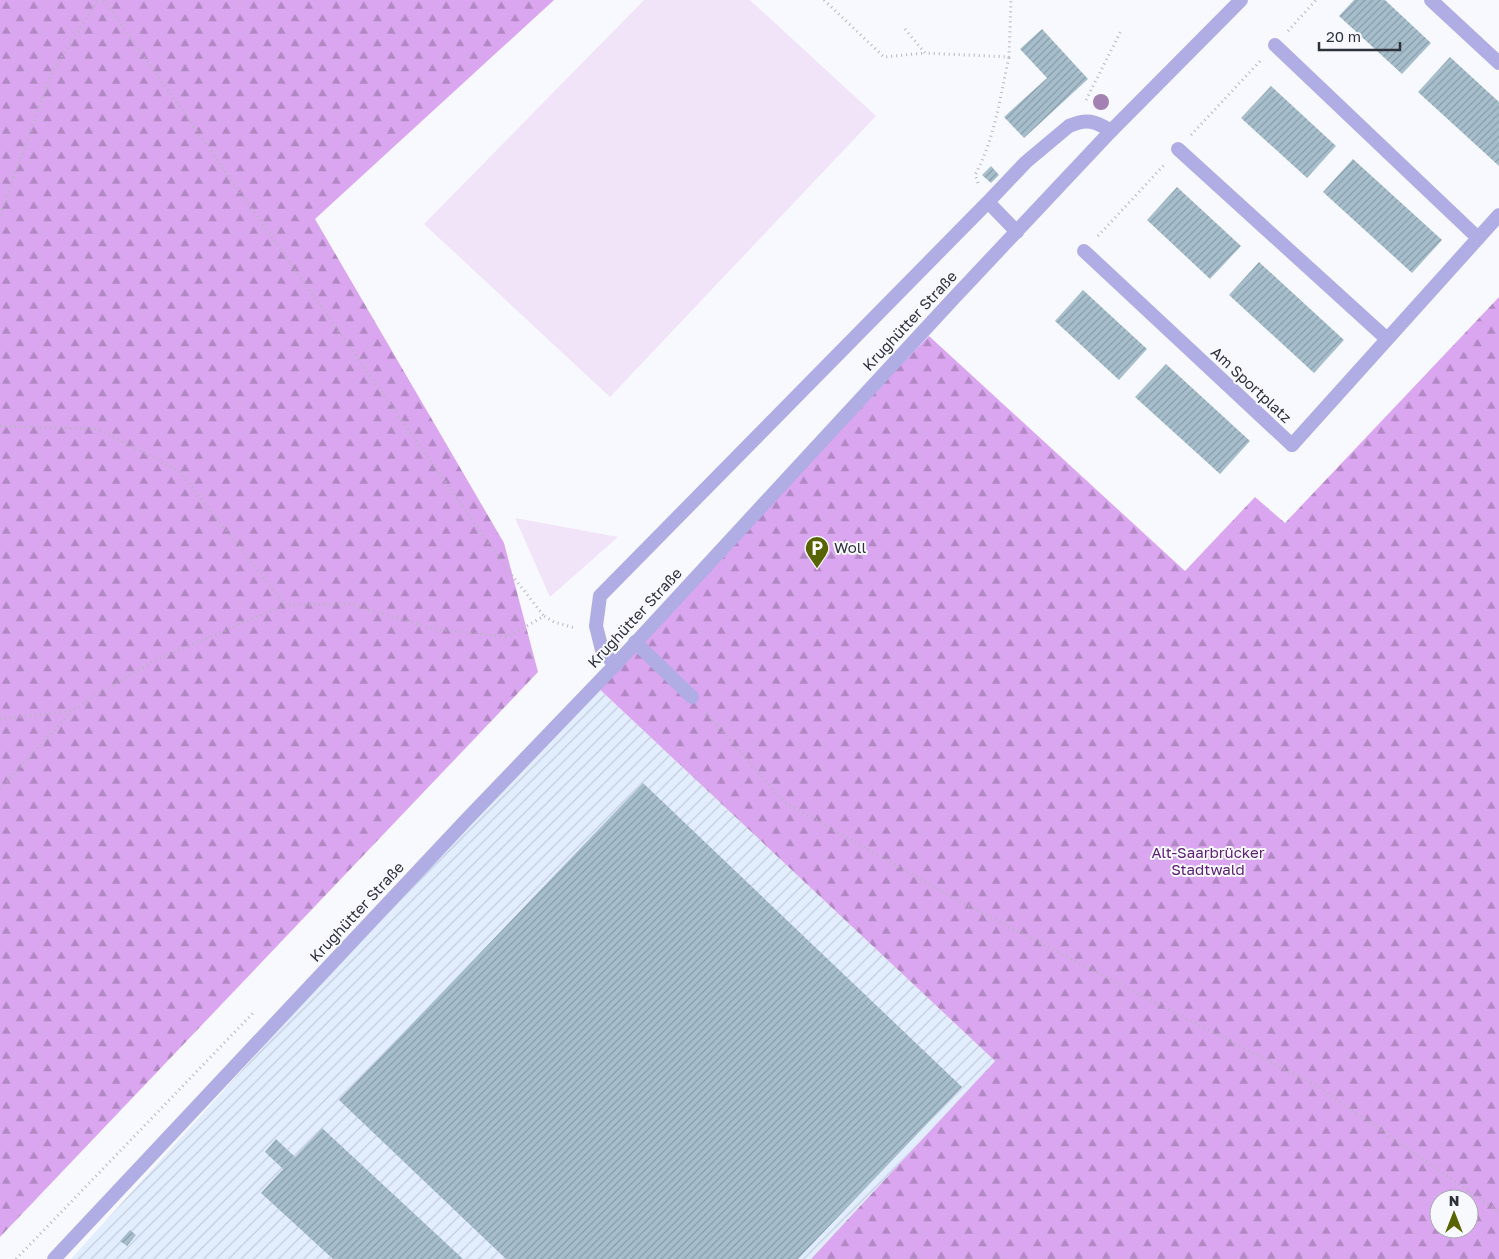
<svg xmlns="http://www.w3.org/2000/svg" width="1499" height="1259" font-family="'Golos Text',sans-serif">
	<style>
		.industrial { fill: url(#industrial-furrows) }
		.green { fill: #f2e4f8 }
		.forest { fill: url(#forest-firs); fill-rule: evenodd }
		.building { fill: url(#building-hatch) }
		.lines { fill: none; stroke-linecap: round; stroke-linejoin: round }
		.path { stroke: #b4b7bd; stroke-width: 3; stroke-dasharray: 1 4; stroke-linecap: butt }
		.service { stroke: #b0ace4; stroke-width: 14 }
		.minor { stroke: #b0ace4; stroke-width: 14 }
		.tree { fill: #a382b3 }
		.labels { text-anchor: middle; stroke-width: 4; stroke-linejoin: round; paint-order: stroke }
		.street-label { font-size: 15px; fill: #2e333b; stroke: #f7f9fe }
		.poi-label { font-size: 15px; fill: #2e333b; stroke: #f7f9fe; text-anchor: start }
		.park-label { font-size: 15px; fill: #5f2075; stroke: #f7f9fe }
	</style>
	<defs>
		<pattern id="industrial-furrows" width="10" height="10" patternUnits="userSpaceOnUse" patternTransform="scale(1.25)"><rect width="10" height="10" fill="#e2edfe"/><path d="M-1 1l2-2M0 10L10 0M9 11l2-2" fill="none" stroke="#c2ccdb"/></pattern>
		<pattern id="forest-firs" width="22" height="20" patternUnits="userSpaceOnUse" patternTransform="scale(1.25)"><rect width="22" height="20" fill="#dba6f0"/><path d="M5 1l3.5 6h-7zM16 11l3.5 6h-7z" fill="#b288c4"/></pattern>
		<pattern id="building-hatch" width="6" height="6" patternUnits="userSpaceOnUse" patternTransform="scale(1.25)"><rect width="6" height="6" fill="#a7bfcc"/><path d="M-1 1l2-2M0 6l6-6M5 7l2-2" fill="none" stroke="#889ca7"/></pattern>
	</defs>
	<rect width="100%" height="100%" fill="#f7f9fe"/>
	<path class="industrial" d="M 593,683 L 995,1061 L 811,1259 L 71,1259 Z"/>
	<path class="green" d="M 644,0 L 750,0 L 876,116 L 610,397 L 424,224 Z
		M 515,518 L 618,537 L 550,597 Z"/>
	<path class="forest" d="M 0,0 L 554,0 L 315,219 L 504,543 L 538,672 L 0,1237 Z
		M 1499,297 L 1499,1259 L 811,1259 L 995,1061 L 593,683 L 929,336 L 1185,571 L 1255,497 L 1285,523 ZM 1439,1199 L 1469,1199 L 1469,1229 L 1439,1229 Z"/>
	<path class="building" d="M 1354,0 L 1385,0 L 1431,43 L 1402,74 L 1339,16 Z
		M 1042,29 L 1088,79 L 1024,138 L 1004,117 L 1047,78 L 1020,49 Z
		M 1450,57 L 1499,102 L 1499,166 L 1418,92 Z
		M 1271,86 L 1336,146 L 1307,178 L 1241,118 Z
		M 1353,159 L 1442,240 L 1412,273 L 1323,192 Z
		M 991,166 L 999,175 L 991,183 L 982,175 Z
		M 1177,187 L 1241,246 L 1210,279 L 1147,220 Z
		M 1259,262 L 1344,340 L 1314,373 L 1229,295 Z
		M 1083,290 L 1147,349 L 1119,380 L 1055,321 Z
		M 1166,364 L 1250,441 L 1220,474 L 1135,397 Z
		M 643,783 L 962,1087 L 798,1259 L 506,1259 L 339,1100 Z
		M 322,1128 L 463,1259 L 333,1259 L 261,1193 L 283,1169 L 265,1152 L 276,1139 L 295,1157 Z
		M 130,1230 L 136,1235 L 127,1246 L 120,1241 Z"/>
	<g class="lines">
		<path class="path" d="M 104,0 L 507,569 L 544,616
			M 824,0 L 884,57 L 925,53
			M 905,29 L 925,53 L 1009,57 L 1011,0
			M 1288,31 L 1316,0
			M 1086,100 L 1122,29
			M 1191,135 L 1262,59
			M 978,183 L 975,175 C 995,138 1000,97 1009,57
			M 0,215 L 52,72 L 98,0
			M 1098,236 L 1165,164
			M 0,426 L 98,429 L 179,471 L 285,605
			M 706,713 L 784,802 L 957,900 L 1317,1086 L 1499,1212
			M 0,719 L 71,711 L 153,661 L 285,605 L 350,604 L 434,629 L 508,637 L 544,616 L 554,622 L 575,628
			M 0,789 L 71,712
			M 16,1259 L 255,1011"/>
		<path class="service" d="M 1431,0 L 1499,63
			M 1275,45 L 1478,238
			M 1178,149 L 1387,339
			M 988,202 L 1026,162 L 1069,126 C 1087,118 1095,121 1111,131
			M 1084,251 L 1292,445
			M 635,642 L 692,697
			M 615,665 L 602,650 L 596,626 L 600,596 L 988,202 L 1017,232"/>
		<path class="minor" d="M 1292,445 L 1499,215
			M 54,1259 L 468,818 L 615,665 L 953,299 L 1111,131 L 1241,0"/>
	</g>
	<circle class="tree" cx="1101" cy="102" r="8"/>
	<defs>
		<g id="parking-pin" transform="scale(1.25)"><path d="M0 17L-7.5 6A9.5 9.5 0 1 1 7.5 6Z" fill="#586302" stroke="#f7f9fe"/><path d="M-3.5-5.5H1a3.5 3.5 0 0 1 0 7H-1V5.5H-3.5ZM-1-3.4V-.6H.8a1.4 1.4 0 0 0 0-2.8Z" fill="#fff"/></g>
	</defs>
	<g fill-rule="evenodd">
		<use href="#parking-pin" x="817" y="548"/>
	</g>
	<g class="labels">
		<g class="street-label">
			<text transform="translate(910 321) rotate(-47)" y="5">Krughütter Straße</text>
			<text transform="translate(1251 385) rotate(43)" y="5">Am Sportplatz</text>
			<text transform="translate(635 618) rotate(-47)" y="5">Krughütter Straße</text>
			<text transform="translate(357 912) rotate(-47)" y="5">Krughütter Straße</text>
		</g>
		<g class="poi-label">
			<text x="834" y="553">Woll</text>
		</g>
		<g class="park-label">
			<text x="1208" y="858">Alt-Saarbrücker<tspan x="1208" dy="17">Stadtwald</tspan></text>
		</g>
	</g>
	<g transform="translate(1454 1214)"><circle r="24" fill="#f7f9fe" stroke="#a7aab0"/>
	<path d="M0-4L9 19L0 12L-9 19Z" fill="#586302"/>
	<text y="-8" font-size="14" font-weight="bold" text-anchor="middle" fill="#2e333b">N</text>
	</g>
	<path d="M1319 42v8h81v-8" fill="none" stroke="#2e333b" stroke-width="2.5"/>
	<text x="1326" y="42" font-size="15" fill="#2e333b" stroke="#f7f9fe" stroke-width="4" paint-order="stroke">20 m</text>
</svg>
